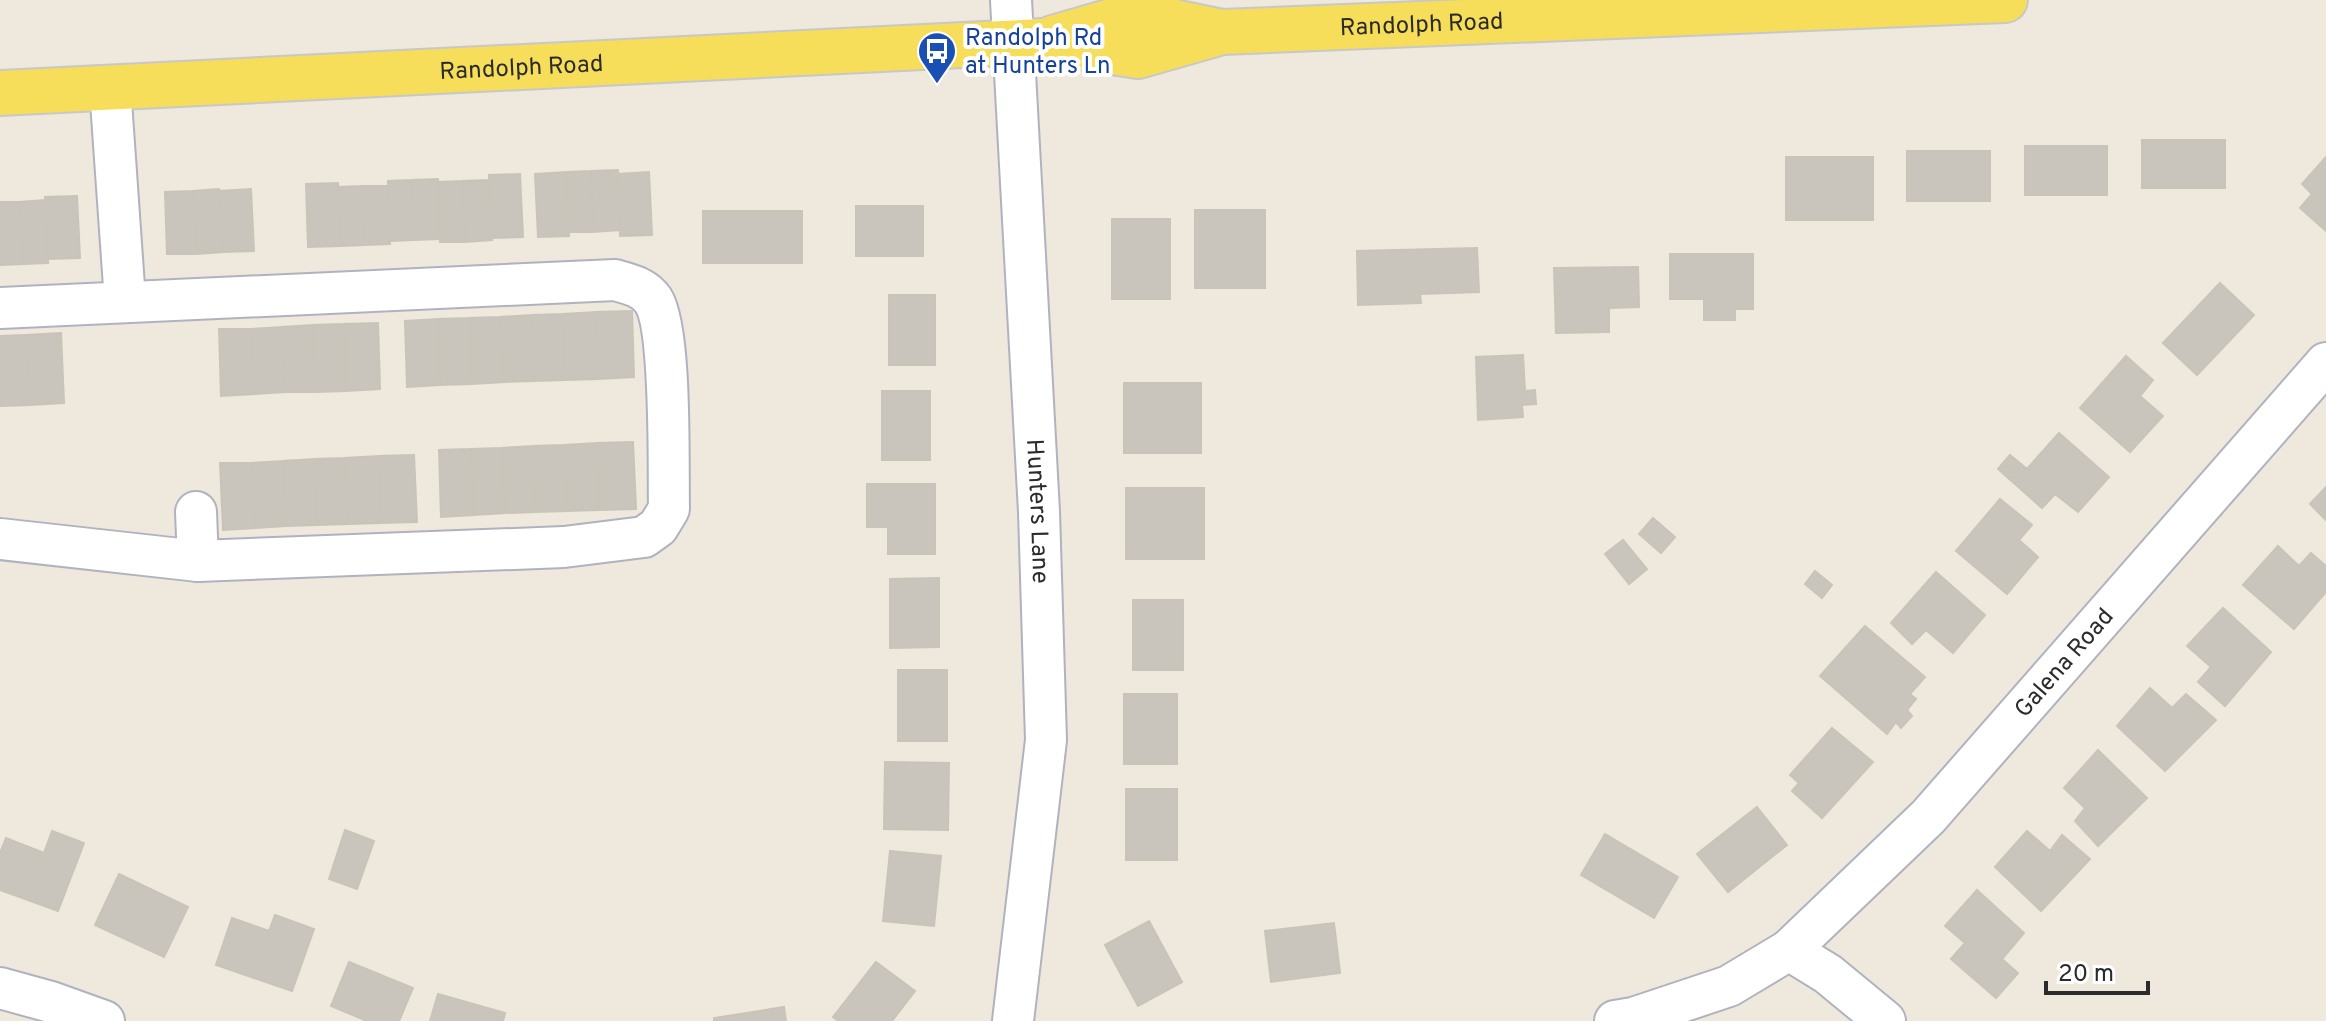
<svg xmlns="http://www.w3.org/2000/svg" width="2326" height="1021" font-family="Overpass,sans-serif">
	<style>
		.building { fill: #c9c5bd; stroke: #c9c4b7; stroke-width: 2 }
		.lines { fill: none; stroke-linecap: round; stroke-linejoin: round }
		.minor-casing { stroke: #b1b2c0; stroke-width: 44 }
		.major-casing { stroke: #c8c8c8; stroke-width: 48 }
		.minor { stroke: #fff; stroke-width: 40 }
		.major { stroke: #f6de5a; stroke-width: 44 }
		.labels { text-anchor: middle; stroke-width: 8; stroke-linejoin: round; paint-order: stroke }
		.street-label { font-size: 24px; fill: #2b2b2b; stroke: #fff }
		.transit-label { font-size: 24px; fill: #164399; stroke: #fff; text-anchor: start }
	</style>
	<rect width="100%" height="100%" fill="#eee8dd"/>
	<path class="building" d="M 2142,140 L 2225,140 L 2225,188 L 2142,188 Z
		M 2025,146 L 2107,146 L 2107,195 L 2025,195 Z
		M 1907,151 L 1990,151 L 1990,201 L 1907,201 Z
		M 1786,157 L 1873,157 L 1873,220 L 1786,220 Z
		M 2326,157 L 2326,231 L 2300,208 L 2312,194 L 2302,184 Z
		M 618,170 L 620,230 L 593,232 L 591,171 Z
		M 591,171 L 593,232 L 569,232 L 567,172 Z
		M 567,172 L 569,236 L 538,237 L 535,174 Z
		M 649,172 L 652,235 L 620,236 L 618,174 Z
		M 520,174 L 523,237 L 492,238 L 489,175 Z
		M 438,179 L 440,239 L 414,240 L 412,180 Z
		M 412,180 L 414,240 L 390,241 L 388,181 Z
		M 489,180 L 492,240 L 465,242 L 463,181 Z
		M 463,181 L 465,242 L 440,242 L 438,182 Z
		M 338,183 L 341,246 L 308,247 L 306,184 Z
		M 362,186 L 388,186 L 390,244 L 364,245 Z
		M 362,186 L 364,245 L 341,246 L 338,187 Z
		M 219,189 L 223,252 L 197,254 L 193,191 Z
		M 251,189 L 254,251 L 223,252 L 219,191 Z
		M 193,191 L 197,254 L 167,254 L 165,192 Z
		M 77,196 L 80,258 L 48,259 L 45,197 Z
		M 45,200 L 48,263 L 23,264 L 20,202 Z
		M 0,202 L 20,202 L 23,264 L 0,265 Z
		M 856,206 L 923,206 L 923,256 L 856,256 Z
		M 1195,210 L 1265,210 L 1265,288 L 1195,288 Z
		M 703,211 L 802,211 L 802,263 L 703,263 Z
		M 1112,219 L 1170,219 L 1170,299 L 1112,299 Z
		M 1477,248 L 1479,292 L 1420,294 L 1421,303 L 1358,305 L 1357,251 Z
		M 1670,254 L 1753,254 L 1753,309 L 1735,309 L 1735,320 L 1704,320 L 1704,299 L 1670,299 Z
		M 1638,267 L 1639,307 L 1609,308 L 1609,332 L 1556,333 L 1554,268 Z
		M 2220,283 L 2254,315 L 2197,375 L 2163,343 Z
		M 889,295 L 935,295 L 935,365 L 889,365 Z
		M 632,311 L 634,377 L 598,379 L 596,312 Z
		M 596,312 L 598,379 L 565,380 L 563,314 Z
		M 563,314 L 565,380 L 534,381 L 532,315 Z
		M 532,315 L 534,381 L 504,382 L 500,317 Z
		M 500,317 L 504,382 L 472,384 L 470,318 Z
		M 470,318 L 472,384 L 440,385 L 438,319 Z
		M 438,319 L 440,385 L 407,387 L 405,321 Z
		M 378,323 L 380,389 L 346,391 L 344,324 Z
		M 344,324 L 346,391 L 315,392 L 313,325 Z
		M 313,325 L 315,392 L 285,392 L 282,327 Z
		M 282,327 L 285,392 L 254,394 L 251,329 Z
		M 219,329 L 251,329 L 254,394 L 221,396 Z
		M 61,333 L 64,403 L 30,405 L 26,335 Z
		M 26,335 L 30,405 L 0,406 L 0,336 Z
		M 1523,355 L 1525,391 L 1535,390 L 1536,404 L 1522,405 L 1523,417 L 1478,420 L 1476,357 Z
		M 2126,356 L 2153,380 L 2140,396 L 2163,416 L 2130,452 L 2080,408 Z
		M 1124,383 L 1201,383 L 1201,453 L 1124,453 Z
		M 882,391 L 930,391 L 930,460 L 882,460 Z
		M 2059,433 L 2109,477 L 2078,512 L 2055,494 L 2042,508 L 1998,469 L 2010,455 L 2027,469 Z
		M 633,442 L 636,509 L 600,510 L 597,443 Z
		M 597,443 L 600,510 L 567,511 L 565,445 Z
		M 565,445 L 567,511 L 535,512 L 533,446 Z
		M 533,446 L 535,512 L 505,513 L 502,448 Z
		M 502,448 L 505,513 L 474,515 L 471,449 Z
		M 471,449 L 474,515 L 441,517 L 439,450 Z
		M 414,455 L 417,522 L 381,523 L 379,456 Z
		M 379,456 L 381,523 L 348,524 L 345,458 Z
		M 345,458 L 348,524 L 317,525 L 314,459 Z
		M 314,459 L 317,525 L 286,526 L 283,461 Z
		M 283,461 L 286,526 L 255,528 L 252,463 Z
		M 220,463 L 252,463 L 255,528 L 223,530 Z
		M 867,484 L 935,484 L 935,554 L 888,554 L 888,527 L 867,527 Z
		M 2326,487 L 2326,520 L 2310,504 Z
		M 1126,488 L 1204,488 L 1204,559 L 1126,559 Z
		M 2000,499 L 2032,525 L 2019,540 L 2038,557 L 2007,594 L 1956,551 Z
		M 1653,518 L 1675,537 L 1661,553 L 1639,534 Z
		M 1623,540 L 1647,569 L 1629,584 L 1605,554 Z
		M 2278,546 L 2299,566 L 2311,553 L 2326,566 L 2326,592 L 2294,629 L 2243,585 Z
		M 1815,571 L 1832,585 L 1822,598 L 1805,584 Z
		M 1936,572 L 1985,615 L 1953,653 L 1926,630 L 1912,644 L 1891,623 Z
		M 939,578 L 939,647 L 890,648 L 890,579 Z
		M 1133,600 L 1183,600 L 1183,670 L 1133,670 Z
		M 2223,608 L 2271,652 L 2225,706 L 2198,682 L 2211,667 L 2187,646 Z
		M 1865,626 L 1925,677 L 1910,694 L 1916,699 L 1907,710 L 1912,716 L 1901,728 L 1896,722 L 1887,734 L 1820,676 Z
		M 898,670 L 947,670 L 947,741 L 898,741 Z
		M 2150,688 L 2172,708 L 2186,694 L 2216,720 L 2165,771 L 2117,726 Z
		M 1124,694 L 1177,694 L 1177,764 L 1124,764 Z
		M 1832,728 L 1873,762 L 1822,818 L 1792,791 L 1799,783 L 1790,775 Z
		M 2098,750 L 2147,798 L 2098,846 L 2075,821 L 2085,808 L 2064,788 Z
		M 885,762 L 949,763 L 948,830 L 884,829 Z
		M 1126,789 L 1177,789 L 1177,860 L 1126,860 Z
		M 1757,807 L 1787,845 L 1728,892 L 1697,854 Z
		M 345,830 L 374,841 L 357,889 L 329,879 Z
		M 52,831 L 84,843 L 58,911 L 0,890 L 0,853 L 6,838 L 44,853 Z
		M 2027,831 L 2050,851 L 2062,835 L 2090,859 L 2041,911 L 1995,867 Z
		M 1605,834 L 1678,877 L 1654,918 L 1581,875 Z
		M 890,851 L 941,856 L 934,926 L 883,921 Z
		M 119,874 L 188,907 L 164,957 L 95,925 Z
		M 1977,890 L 2024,933 L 2002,959 L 2018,973 L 1996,998 L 1951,959 L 1965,943 L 1945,926 Z
		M 275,915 L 314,929 L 292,991 L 216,965 L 232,918 L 269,931 Z
		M 1149,921 L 1182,982 L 1138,1006 L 1105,945 Z
		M 1334,923 L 1340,973 L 1271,982 L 1265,931 Z
		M 349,962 L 413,988 L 399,1021 L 367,1021 L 331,1006 Z
		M 876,962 L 915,991 L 892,1021 L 839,1021 L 833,1017 Z
		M 438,994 L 505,1013 L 503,1021 L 430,1021 Z
		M 784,1007 L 786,1021 L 714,1021 L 714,1018 Z"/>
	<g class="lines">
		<g class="minor-casing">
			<g id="minor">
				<path id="s1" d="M 1011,0 L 1039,512 L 1046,740 L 1013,1021"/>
				<path d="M 110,87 L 125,301"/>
				<path d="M 0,308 L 615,280 C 629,284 644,287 653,300 C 672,329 668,468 669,509 L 658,527 L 644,537 L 564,547 L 198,561 L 0,539"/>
				<path d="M 196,512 L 198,561"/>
				<path id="s2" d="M 1789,950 L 1928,817 L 2326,363"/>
				<path d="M 0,988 L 51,1002 L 104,1021"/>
				<path d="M 1615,1021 L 1633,1018 L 1729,986 L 1789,950 L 1828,974 L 1885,1021"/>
			</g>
		</g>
		<g class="major-casing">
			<g id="major">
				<path id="s3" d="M 1053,38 L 1136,14 L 1222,32 L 2005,0"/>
				<path id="s4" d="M 0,93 L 1043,41 L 1138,56 L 1222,32"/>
			</g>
		</g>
		<use href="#minor" class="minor"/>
		<use href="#major" class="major"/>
	</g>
	<defs>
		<g id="bus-pin" transform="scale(2)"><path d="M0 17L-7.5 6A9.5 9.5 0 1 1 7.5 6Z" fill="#1a4fb4" stroke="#fff"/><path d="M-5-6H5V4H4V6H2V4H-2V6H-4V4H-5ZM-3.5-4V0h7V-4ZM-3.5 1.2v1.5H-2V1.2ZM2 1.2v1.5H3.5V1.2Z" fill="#fff"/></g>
	</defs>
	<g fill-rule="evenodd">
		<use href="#bus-pin" x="937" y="51"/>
	</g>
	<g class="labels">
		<g class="street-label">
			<text dy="8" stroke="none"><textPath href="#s3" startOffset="374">Randolph Road</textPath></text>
			<text dy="8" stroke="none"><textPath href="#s4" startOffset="522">Randolph Road</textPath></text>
			<text dy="8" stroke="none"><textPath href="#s1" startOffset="512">Hunters Lane</textPath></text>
			<text dy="8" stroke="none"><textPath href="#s2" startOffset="398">Galena Road</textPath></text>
		</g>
		<g class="transit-label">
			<text x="965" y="45">Randolph Rd<tspan x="965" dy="28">at Hunters Ln</tspan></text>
		</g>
	</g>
	<path d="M2046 981v12h102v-12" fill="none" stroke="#2b2b2b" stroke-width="4"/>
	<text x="2058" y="981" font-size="24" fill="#2b2b2b" stroke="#ffffff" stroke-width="6" paint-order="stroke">20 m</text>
</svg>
